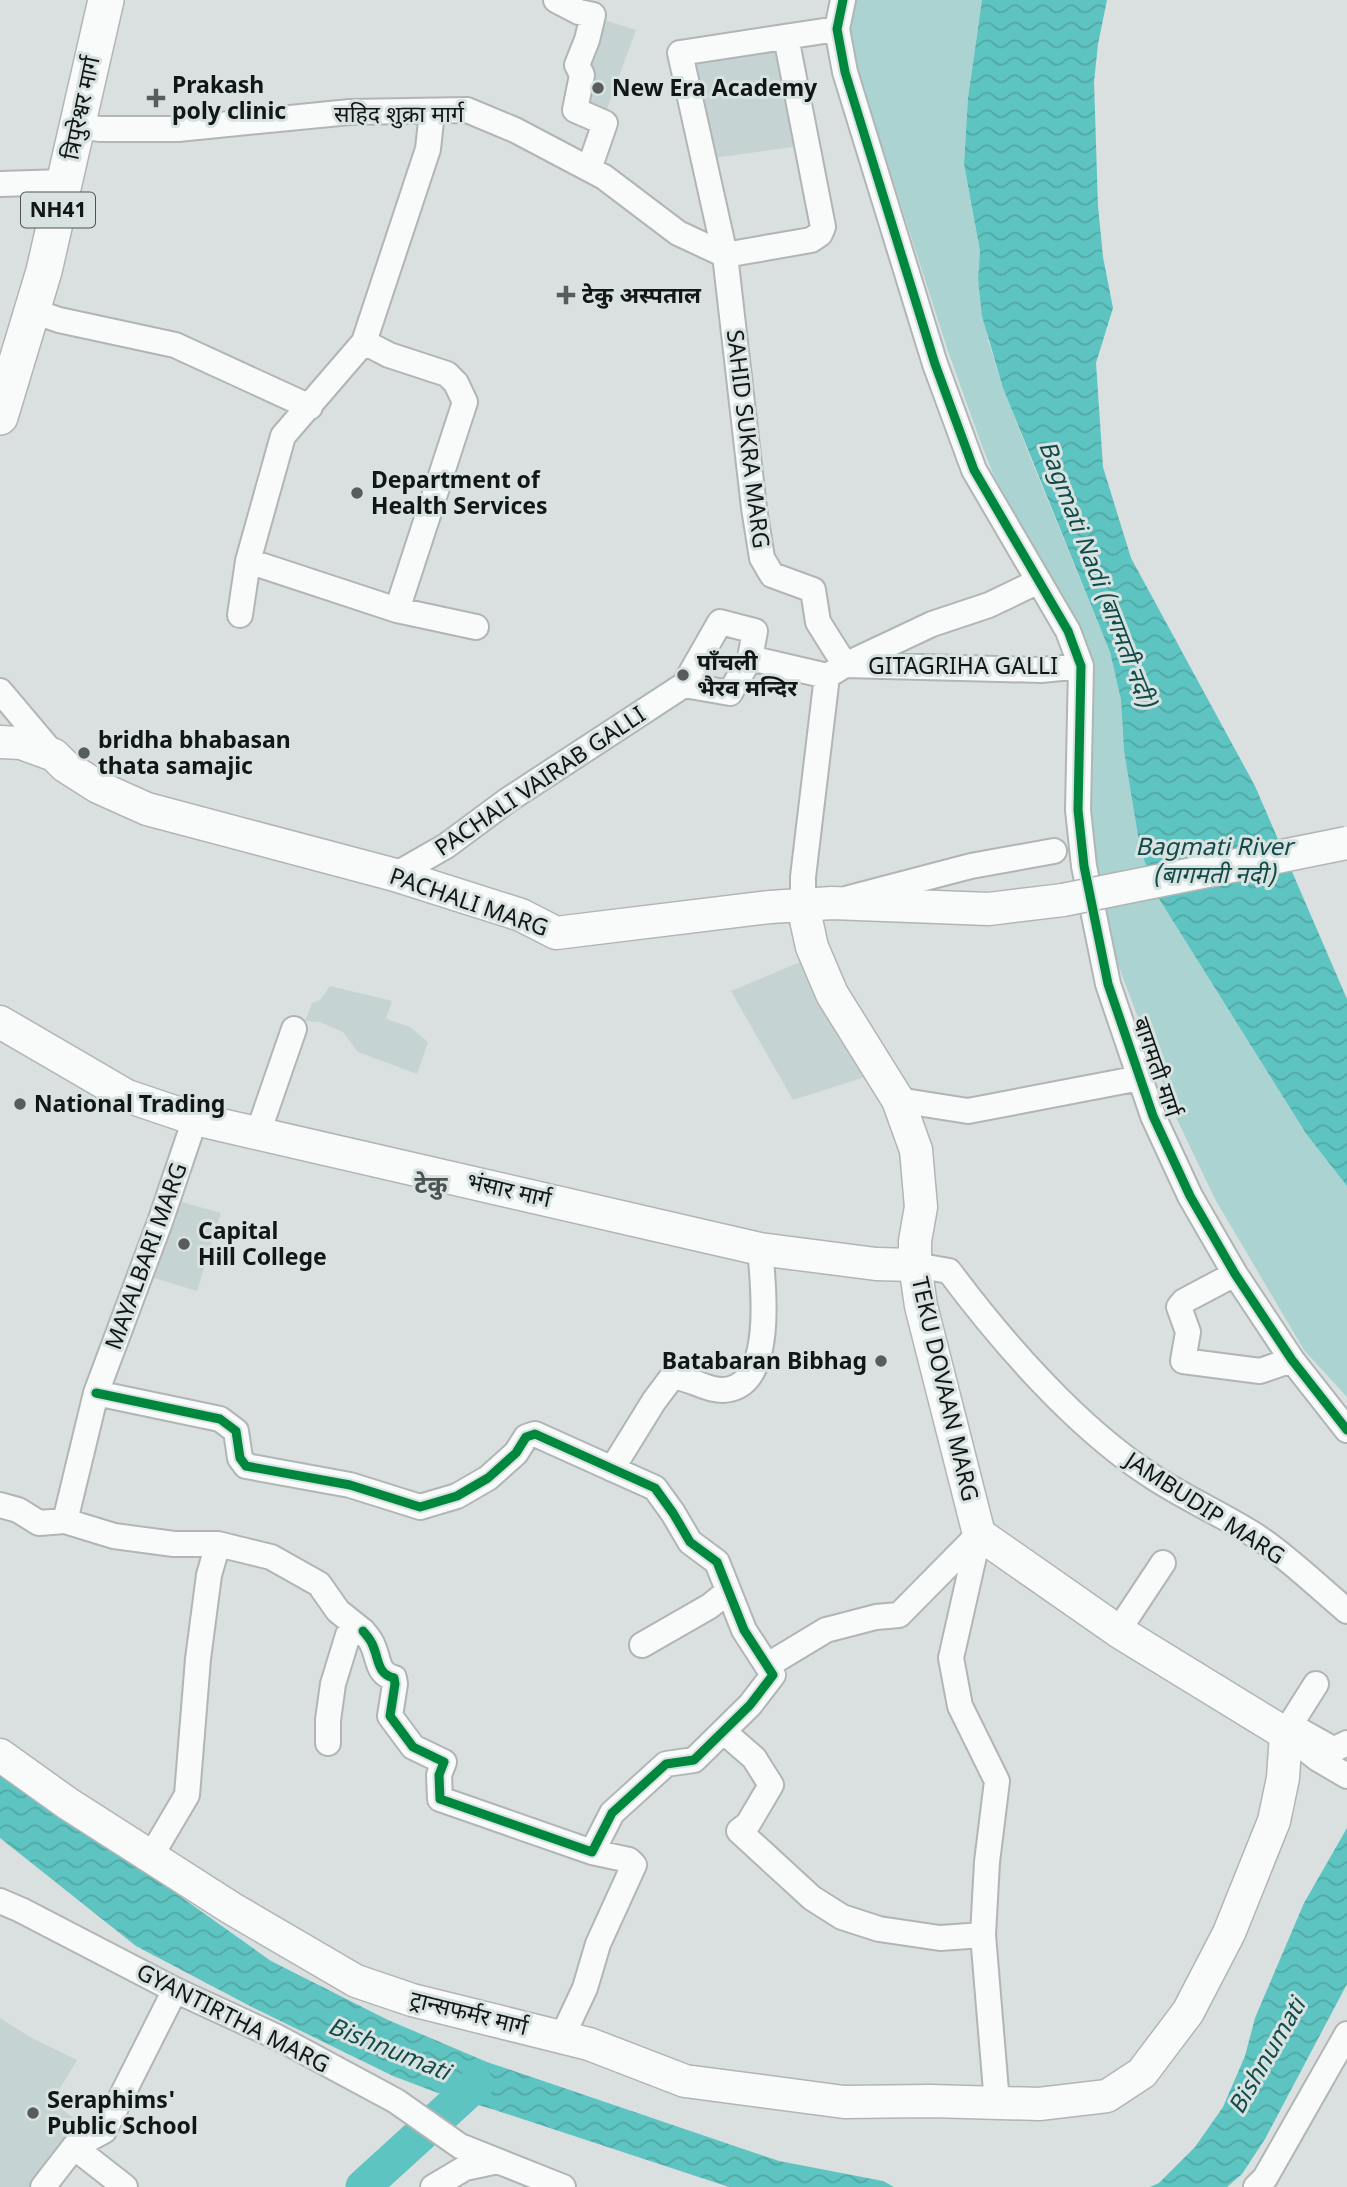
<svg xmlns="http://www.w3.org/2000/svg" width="1347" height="2187" font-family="Georgia,'Noto Sans Devanagari',serif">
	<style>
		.built { fill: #c6d3d3 }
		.green { fill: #aad3d1 }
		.water { fill: url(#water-waves) }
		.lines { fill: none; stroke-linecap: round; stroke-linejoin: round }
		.river { stroke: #5ec4c1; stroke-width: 35 }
		.minor-casing { stroke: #b1b5b5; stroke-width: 28 }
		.major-casing { stroke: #b1b5b5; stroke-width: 35 }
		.highway-casing { stroke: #b1b5b5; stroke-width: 38 }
		.minor { stroke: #f9fafa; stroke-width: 24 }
		.major { stroke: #f9fafa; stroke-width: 32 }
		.highway { stroke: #f9fafa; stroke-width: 35 }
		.major-bridge-casing { stroke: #b1b5b5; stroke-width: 35; stroke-linecap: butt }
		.major-bridge { stroke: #f9fafa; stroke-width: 32 }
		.cycleway-casing { stroke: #d7e2e1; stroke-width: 13 }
		.cycleway { stroke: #00873e; stroke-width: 9 }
		.poi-dot { fill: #585c5c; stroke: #d7e2e1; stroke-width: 2.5 }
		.labels { text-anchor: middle; stroke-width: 6; stroke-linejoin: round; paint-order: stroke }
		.shield { fill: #d7e2e1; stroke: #4d5353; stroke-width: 2 }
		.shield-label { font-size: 21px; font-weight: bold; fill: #121616 }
		.poi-label { font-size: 23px; font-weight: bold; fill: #121616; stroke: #d7e2e1; text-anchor: start }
		.street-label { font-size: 23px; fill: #121616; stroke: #d7e2e1 }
		.water-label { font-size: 24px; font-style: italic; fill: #114b49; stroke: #d7e2e1 }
		.neighbourhood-label { font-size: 24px; font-weight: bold; fill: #4a5352; stroke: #d7e2e1 }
	</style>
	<defs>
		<pattern id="water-waves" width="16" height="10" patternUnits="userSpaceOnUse" patternTransform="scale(1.75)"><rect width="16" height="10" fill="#5ec4c1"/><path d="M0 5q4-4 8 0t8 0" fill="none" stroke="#51a8a5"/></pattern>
	</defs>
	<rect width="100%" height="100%" fill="#dadfdf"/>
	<path class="built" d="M 595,17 L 636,30 L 603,120 L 577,109 Z
		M 778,40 L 799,146 L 713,158 L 692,55 Z
		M 808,959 L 868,1076 L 793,1100 L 731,991 Z
		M 330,986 L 392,1001 L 386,1019 L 410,1027 L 428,1042 L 417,1074 L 358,1052 L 343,1032 L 320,1022 L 305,1021 L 312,1003 L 320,1000 Z
		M 175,1200 L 221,1213 L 197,1291 L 145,1275 Z
		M 0,2018 L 30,2037 L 77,2060 L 52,2102 L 82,2124 L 79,2138 L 38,2187 L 0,2187 Z"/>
	<path class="green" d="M 854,0 L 982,0 L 968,98 L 964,164 L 980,251 L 978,280 L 988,340 L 1003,388 L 1030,457 L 1110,652 L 1121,700 L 1124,751 L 1140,848 L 1156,894 L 1307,1135 L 1347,1186 L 1347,1397 L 1304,1350 L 1215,1199 L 1176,1117 L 1112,949 L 1097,862 L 1091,802 L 1091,668 L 1084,640 L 1073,614 L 1043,566 L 993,474 L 981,443 L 948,351 L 846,35 Z"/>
	<path class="water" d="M 982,0 L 1107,0 L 1098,44 L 1094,82 L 1098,206 L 1103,257 L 1113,308 L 1096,363 L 1103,467 L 1131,558 L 1255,786 L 1347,999 L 1347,1186 L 1307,1135 L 1156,894 L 1140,848 L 1124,751 L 1121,700 L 1110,652 L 1003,388 L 982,316 L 978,279 L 980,251 L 964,164 L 968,98 Z
		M 0,1770 L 38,1800 L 150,1875 L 271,1961 L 388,2020 L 487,2062 L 779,2161 L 883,2181 L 894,2187 L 729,2187 L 495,2110 L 438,2093 L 393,2076 L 250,2006 L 136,1946 L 0,1838 Z
		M 1347,1828 L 1347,1984 L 1265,2139 L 1242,2174 L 1227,2187 L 1150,2187 L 1159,2183 L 1195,2147 L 1223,2107 L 1245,2056 L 1255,2018 L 1304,1903 Z"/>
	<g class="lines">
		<path class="river" d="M 363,2187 L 476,2084"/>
		<g class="minor-casing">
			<path id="minor" d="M 556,0 L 579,12 L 593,15 L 587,40 L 577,65 L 582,75 L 575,110 L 605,123 L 589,169
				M 843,0 L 837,29 L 845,72 L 935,364 L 974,470 L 1068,631 L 1081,666 L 1078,810 L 1084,866 L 1108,984 L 1153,1116 L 1190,1196 L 1235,1274 L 1292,1360 L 1347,1430
				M 78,126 L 100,129 L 178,129 L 350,112 L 467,110 L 515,130 L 604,177 L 678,233 L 725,255
				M 0,184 L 64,182
				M 725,255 L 811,240 L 820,234 L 823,227 L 786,37
				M 33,311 L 59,320 L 175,345 L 310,407
				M 364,342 L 389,355 L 447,374 L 456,383 L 465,402 L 397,610
				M 248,561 L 397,610 L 476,627
				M 1039,581 L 989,605 L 932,624 L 845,665 L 1041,670 L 1081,666
				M 240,615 L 248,561 L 283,436 L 364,342 L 428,149 L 432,112
				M 684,685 L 720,622 L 755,631 L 750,658
				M 0,691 L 54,755
				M 395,875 L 446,846 L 508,800 L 684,685 L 730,693 L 750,658 L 827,676
				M 849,898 L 971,866 L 1054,851
				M 803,906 L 803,877 L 827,676 L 845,665 L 818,622 L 813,590 L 772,575 L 762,558 L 754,508 L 725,255 L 680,53 L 837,29
				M 898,1100 L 968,1111 L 1140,1078
				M 258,1133 L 294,1029
				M 915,1265 L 949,1271 C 1002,1342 1076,1427 1150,1475 C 1184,1498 1222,1514 1256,1536 C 1288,1557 1317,1586 1347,1611
				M 1235,1274 L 1184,1301 L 1179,1307 L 1188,1332 L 1183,1361 L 1260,1371 L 1292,1360
				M 96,1393 L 220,1419 L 236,1431 L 240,1458 L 246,1466 L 350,1485 L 420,1507 L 457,1496 L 488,1478 L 516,1453 L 526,1437 L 535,1434 L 655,1488 L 673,1513 L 690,1542 L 717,1562 L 744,1630 L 773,1675 L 750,1705 L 694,1760 L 666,1764 L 612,1813 L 592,1852 L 440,1799 L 439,1775 L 444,1762 L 413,1747 L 390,1716 L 395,1684 L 394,1678 C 377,1674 379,1659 373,1646 C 371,1640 367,1636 363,1631
				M 612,1469 L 654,1401 L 672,1377 C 692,1377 709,1394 730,1389 C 775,1379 763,1282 760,1249
				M 0,1505 L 18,1510 L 39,1523 L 65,1521 L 114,1536 L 174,1544 L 218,1544
				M 65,1521 L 96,1393 L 160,1222 L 195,1119
				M 979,1534 L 951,1658 L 960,1706 L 997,1781 L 987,1862 L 983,1935 L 997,2103
				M 1118,1631 L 1163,1563
				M 642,1645 L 710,1606 L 727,1592
				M 768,1665 L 826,1630 L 876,1617 L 899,1615 L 978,1535
				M 1290,1725 L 1316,1684
				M 724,1732 L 754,1758 L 771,1785 L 748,1824 L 739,1831 L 812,1898 L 842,1917 L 879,1929 L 940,1938 L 983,1935
				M 1347,1743 L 1337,1748 L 1331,1748 L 1290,1725 L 1286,1734 L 1318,1759 L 1347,1776
				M 151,1856 L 187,1795 L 198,1659 L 209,1575 L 218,1544 L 271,1557 L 319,1584 L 338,1611 L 363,1631 L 348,1635 L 333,1684 L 328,1720 L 328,1743
				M 0,1901 L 21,1910 L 175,1990 L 277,2037 L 396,2101 L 460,2146 L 563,2187
				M 562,2037 L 585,1988 L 598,1944 L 634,1865 L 629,1860 L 592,1852
				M 74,2147 L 125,2187
				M 43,2187 L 74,2147 L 104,2131 L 175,1990
				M 433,2187 L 465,2168 L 498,2161
				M 1256,2187 L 1265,2178 L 1347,2034"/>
		</g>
		<g class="major-casing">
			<path id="major" d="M 0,742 L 21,743 L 54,755 L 65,766 L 98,787 L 147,809 L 395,875 L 521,915 L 556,933 L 770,907 L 832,903 L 989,909 L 1063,900
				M 0,1022 L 127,1096 L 195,1119 L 760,1249 L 876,1264 L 915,1265
				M 0,1755 L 67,1803 L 231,1908 L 356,1981 L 412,2000 L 589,2044 L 685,2081 L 844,2102 L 930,2101 L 1039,2104 L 1107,2096 L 1142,2073 L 1188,2012 L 1229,1933 L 1274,1821 L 1283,1778 L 1286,1734 L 1118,1631 L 979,1534 L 921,1306 L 915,1265 L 915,1241 L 921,1207 L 916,1150 L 898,1100 L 832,994 L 812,947 L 803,906"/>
		</g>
		<g class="highway-casing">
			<path id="highway" d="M 0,417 L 44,271 L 106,0"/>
		</g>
		<use href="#minor" class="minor"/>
		<use href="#major" class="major"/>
		<use href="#highway" class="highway"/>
		<g class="major-bridge-casing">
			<path id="major-bridge" d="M 1063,900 L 1347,843"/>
		</g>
		<use href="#major-bridge" class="major-bridge"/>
		<g class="cycleway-casing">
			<path id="cycleway" d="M 843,0 L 837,29 L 845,72 L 935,364 L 974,470 L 1068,631 L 1081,666 L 1078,810 L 1084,866 L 1108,984 L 1153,1116 L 1190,1196 L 1235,1274 L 1292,1360 L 1347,1430
				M 96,1393 L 220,1419 L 236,1431 L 240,1458 L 246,1466 L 350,1485 L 420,1507 L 457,1496 L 488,1478 L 516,1453 L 526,1437 L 535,1434 L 655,1488 L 673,1513 L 690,1542 L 717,1562 L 744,1630 L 773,1675 L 750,1705 L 694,1760 L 666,1764 L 612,1813 L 592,1852 L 440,1799 L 439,1775 L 444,1762 L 413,1747 L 390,1716 L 395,1684 L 394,1678 C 377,1674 379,1659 373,1646 C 371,1640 367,1636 363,1631"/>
		</g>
		<use href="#cycleway" class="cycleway"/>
	</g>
	<g class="poi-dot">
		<circle cx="598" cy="88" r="7"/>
		<path d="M152.5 87.5h7v7h7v7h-7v7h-7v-7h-7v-7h7z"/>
		<path d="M562.5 284.5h7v7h7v7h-7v7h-7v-7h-7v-7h7z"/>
		<circle cx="357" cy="493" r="7"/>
		<circle cx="683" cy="675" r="7"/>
		<circle cx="84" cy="753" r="7"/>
		<circle cx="20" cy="1104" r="7"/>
		<circle cx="184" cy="1244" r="7"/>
		<circle cx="881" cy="1361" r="7"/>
		<circle cx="33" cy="2113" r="7"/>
	</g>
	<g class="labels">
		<rect class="shield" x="21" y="192.5" width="74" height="35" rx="5"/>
		<g class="shield-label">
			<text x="58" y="217">NH41</text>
		</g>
		<g class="poi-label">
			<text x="172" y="93">Prakash<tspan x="172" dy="26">poly clinic</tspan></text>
			<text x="612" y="96">New Era Academy</text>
			<text x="582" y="303">टेकु अस्पताल</text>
			<text x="371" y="488">Department of<tspan x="371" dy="26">Health Services</tspan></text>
			<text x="697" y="670">पाँचली<tspan x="697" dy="26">भैरव मन्दिर</tspan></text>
			<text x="98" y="748">bridha bhabasan<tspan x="98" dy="26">thata samajic</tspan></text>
			<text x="34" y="1112">National Trading</text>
			<text x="198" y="1239">Capital<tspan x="198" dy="26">Hill College</tspan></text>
			<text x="867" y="1369" text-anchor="end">Batabaran Bibhag</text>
			<text x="47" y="2108">Seraphims'<tspan x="47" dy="26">Public School</tspan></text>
		</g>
		<g class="street-label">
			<text transform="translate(81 108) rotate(-78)" y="8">त्रिपुरेश्वर मार्ग</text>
			<text x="399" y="122">सहिद शुक्रा मार्ग</text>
			<text transform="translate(748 439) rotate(83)" y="8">SAHID SUKRA MARG</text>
			<text x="963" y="674">GITAGRIHA GALLI</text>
			<text transform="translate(540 781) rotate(-34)" y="8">PACHALI VAIRAB GALLI</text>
			<text transform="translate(469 902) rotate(19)" y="8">PACHALI MARG</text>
			<text transform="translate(1157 1067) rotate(71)" y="8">बागमती मार्ग</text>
			<text transform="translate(509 1190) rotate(13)" y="8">भंसार मार्ग</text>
			<text transform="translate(146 1256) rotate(-70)" y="8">MAYALBARI MARG</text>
			<text transform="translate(945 1389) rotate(77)" y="8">TEKU DOVAAN MARG</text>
			<text transform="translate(1205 1508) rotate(33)" y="8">JAMBUDIP MARG</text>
			<text transform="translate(469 2013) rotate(14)" y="8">ट्रान्सफर्मर मार्ग</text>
			<text transform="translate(233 2018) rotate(27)" y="8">GYANTIRTHA MARG</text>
		</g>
		<g class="water-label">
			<text transform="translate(1097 574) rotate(69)" y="8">Bagmati Nadi (बागमती नदी)</text>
			<text x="1214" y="855">Bagmati River<tspan x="1214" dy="28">(बागमती नदी)</tspan></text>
			<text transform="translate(389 2049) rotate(22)" y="8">Bishnumati</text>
			<text transform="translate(1267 2056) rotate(-60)" y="8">Bishnumati</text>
		</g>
		<g class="neighbourhood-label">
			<text x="431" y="1193">टेकु</text>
		</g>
	</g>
</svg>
